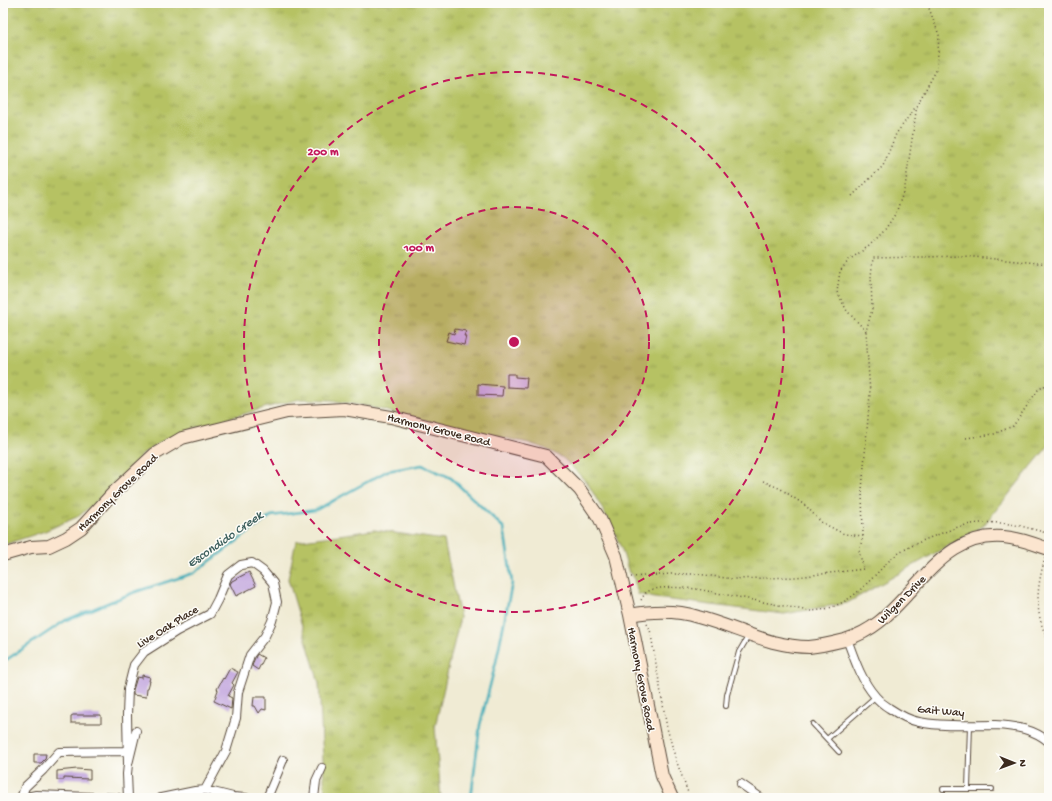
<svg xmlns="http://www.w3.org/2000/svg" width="1052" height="801" font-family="'Gochi Hand',sans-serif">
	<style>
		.grass { fill: url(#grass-tufts); stroke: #787641 }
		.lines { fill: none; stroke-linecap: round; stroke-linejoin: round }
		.stream { stroke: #3dadba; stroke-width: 2.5 }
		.building { fill: #bfa2dd }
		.lane-casing { stroke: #564739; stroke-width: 6 }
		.street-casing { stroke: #564739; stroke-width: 10 }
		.secondary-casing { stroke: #564739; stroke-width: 14 }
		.path { stroke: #564739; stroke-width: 1.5; stroke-dasharray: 1 3; stroke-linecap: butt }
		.lane { stroke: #fff; stroke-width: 4 }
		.street { stroke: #fff; stroke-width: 8 }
		.secondary { stroke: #fbe5cf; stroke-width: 12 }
		.ring { fill: none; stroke: #c2185b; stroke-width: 2; stroke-dasharray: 7 5 }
		.labels { text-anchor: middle; stroke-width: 3; stroke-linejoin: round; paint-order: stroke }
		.street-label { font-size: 12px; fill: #3b2a1e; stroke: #fdfcf7 }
		.water-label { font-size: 13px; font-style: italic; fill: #3c5e5c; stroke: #fdfcf7 }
		.centre { fill: #c2185b; stroke: #fdfcf7; stroke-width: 2 }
		.ring-label { font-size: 12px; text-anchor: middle; font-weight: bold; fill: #c2185b; stroke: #fdfcf7; stroke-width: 3; stroke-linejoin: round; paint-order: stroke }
	</style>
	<defs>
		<pattern id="grass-tufts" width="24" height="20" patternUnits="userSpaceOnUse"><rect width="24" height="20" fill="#b6c264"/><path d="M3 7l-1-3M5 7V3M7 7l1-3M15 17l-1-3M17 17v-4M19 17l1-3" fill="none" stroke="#959e52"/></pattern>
	</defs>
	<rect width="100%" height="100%" fill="#fdfcf7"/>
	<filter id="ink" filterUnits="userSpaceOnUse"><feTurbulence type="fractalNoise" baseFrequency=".025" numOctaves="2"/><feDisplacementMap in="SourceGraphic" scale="8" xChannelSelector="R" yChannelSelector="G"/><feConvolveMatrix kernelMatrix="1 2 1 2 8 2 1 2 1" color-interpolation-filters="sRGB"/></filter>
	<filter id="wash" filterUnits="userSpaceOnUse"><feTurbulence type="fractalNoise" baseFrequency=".012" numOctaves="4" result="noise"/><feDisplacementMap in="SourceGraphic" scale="16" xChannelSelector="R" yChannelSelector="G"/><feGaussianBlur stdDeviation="0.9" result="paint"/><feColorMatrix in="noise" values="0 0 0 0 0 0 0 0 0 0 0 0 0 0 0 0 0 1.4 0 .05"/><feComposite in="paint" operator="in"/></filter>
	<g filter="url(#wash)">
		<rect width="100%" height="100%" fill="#f0ebd4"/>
		<path class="grass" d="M 3,3 L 1049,3 L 1049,445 L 983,526 L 847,603 L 784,614 L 655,598 L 638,594 L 633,575 L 629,573 L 622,550 L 610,522 L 600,505 L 588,484 L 575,470 L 563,458 L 546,449 L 529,443 L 479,433 L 370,407 L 331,400 L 300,399 L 264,408 L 196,428 L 167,438 L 145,452 L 98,500 L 79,516 L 45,531 L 3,545 Z
			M 374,530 L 444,540 L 460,617 L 435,727 L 441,798 L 325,798 L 319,683 L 288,579 L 296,541 Z"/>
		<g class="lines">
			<path class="stream" d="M 3,662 L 66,620 L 135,592 L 194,573 L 271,516 L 316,510 L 387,471 L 422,465 L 451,478 L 504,528 L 512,583 L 496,662 L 480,725 L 471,798"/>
		</g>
		<g id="blocks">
			<path class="building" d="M 455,329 L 466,331 L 464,336 L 466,336 L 464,345 L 446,341 L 449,332 L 454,334 Z
				M 507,374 L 515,374 L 515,377 L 527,378 L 526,388 L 507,387 Z
				M 478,384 L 503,386 L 502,396 L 478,395 Z
				M 249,572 L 256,586 L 236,596 L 230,584 L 232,581 Z
				M 257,654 L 264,658 L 258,670 L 252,666 L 254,660 Z
				M 230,668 L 238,672 L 232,683 L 234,685 L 228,696 L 232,698 L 231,709 L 214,701 L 218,690 L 217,689 L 223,678 L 224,679 Z
				M 142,675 L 150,677 L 149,681 L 150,681 L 148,688 L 147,688 L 146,697 L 133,695 L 133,690 L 137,677 L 142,678 Z
				M 254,697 L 266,697 L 266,710 L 262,709 L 259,713 L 255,706 L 253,706 Z
				M 73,715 L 101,715 L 101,723 L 71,723 L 71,716 Z
				M 34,754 L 46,754 L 45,759 L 41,763 L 34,763 Z
				M 77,769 L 90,770 L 90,779 L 64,778 L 64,780 L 57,780 L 57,771 Z"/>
		</g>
	</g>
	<g filter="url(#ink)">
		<use href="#blocks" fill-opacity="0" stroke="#564739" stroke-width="1"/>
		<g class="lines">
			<g class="lane-casing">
				<path id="lane" d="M 726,706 L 727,695 L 739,652 L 749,635
					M 813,724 L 839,752
					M 827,739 L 875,697
					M 943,789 L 992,789
					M 968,789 L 970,725"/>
			</g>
			<g class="street-casing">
				<path id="street" d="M 847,639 C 854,658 861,680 875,696 C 879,701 884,705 889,708 C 898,714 908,720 919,722 C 944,727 970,725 995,725 C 1015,726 1034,729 1049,742
					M 128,764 L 127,715 L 128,689 L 134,665 L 144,652 L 177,631 L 210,614 L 218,599 L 228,575 L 241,565 L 252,563 L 263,571 L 273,583 L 277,602 L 272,621 L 265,636 L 250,655 L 238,692 L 236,718 L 226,751 L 205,790
					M 741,784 L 761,798
					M 21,798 L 25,787 L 43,770 L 59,752 L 127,751
					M 22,798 L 36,795 L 118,798
					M 128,798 L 127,774 L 128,764 L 136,731
					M 161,798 L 195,791 L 205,790 L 233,797 L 246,798
					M 267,798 L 283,760
					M 314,798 L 316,781 L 322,768"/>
			</g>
			<g class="secondary-casing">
				<path id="secondary" d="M 3,555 L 31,547 L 49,546 L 66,538 L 81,528 L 113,493 L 155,454 L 182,438 L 287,412 L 344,409 L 391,417 L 546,456 L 580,490 L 600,519 L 616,556 L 630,615 L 662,776 L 672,798
					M 630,615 C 652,611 676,610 698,617 C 724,624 748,635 773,642 C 785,645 797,647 809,647 C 821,646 833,643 845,640 C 857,636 869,630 879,622 C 921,588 948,527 1011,538 C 1024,540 1037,545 1049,549"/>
			</g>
			<path class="path" d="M 852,196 L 883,166 L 896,134 L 917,105 L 937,69 L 939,35 L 927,3
				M 866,331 L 847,311 L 837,292 L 840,271 L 849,260 L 869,246 L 884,231 L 896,213 L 905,187 L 917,105
				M 966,438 L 994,434 L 1013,426 L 1038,390 L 1049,383
				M 863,536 L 862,490 L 870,394 L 866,331 L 872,310 L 871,276 L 873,258 L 963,256 L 1049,264
				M 1045,558 C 1037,586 1033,614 1049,641
				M 631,577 L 672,574 L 697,574 L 733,579 L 796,577 L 864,569 L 859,552 L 863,536 L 844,534 L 821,522 L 806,506 L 781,489 L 763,481
				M 641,600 C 643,597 644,594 647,592 C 657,585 685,588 697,589 L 809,611 C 849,610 866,583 892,558 C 912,543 935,536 958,527 C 989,518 1019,524 1049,534
				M 647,624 L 650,629 L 667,728 L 676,760 L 690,798
				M 1048,798 L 1049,797"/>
			<use href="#lane" class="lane"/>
			<use href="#street" class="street"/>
			<use href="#secondary" class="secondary"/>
		</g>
	</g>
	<circle cx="514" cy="342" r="135" fill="#c2185b" fill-opacity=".12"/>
	<g class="ring">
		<circle cx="514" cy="342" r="135"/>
		<circle cx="514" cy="342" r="270"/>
	</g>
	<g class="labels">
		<g class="street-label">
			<text transform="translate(439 429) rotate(14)" y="4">Harmony Grove Road</text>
			<text transform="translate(117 492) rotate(-44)" y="4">Harmony Grove Road</text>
			<text transform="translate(901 599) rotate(-45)" y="4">Wilgen Drive</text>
			<text transform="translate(167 626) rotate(-32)" y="4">Live Oak Place</text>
			<text transform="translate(642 679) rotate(79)" y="4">Harmony Grove Road</text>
			<text transform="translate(941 710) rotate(5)" y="4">Gait Way</text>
		</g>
		<g class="water-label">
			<text transform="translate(224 538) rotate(-35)" y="5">Escondido Creek</text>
		</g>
	</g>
	<circle cx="514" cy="342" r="6" class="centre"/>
	<g class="ring-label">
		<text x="323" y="155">200 m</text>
		<text x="419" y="251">100 m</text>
	</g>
	<rect width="1052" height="801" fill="none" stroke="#fdfcf7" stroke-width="16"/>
	<g transform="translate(1014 763) rotate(91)" stroke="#fdfcf7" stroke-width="3" paint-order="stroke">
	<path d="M0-3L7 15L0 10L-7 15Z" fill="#3b2a1e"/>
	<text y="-6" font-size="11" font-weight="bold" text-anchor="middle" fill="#3b2a1e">N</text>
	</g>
</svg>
